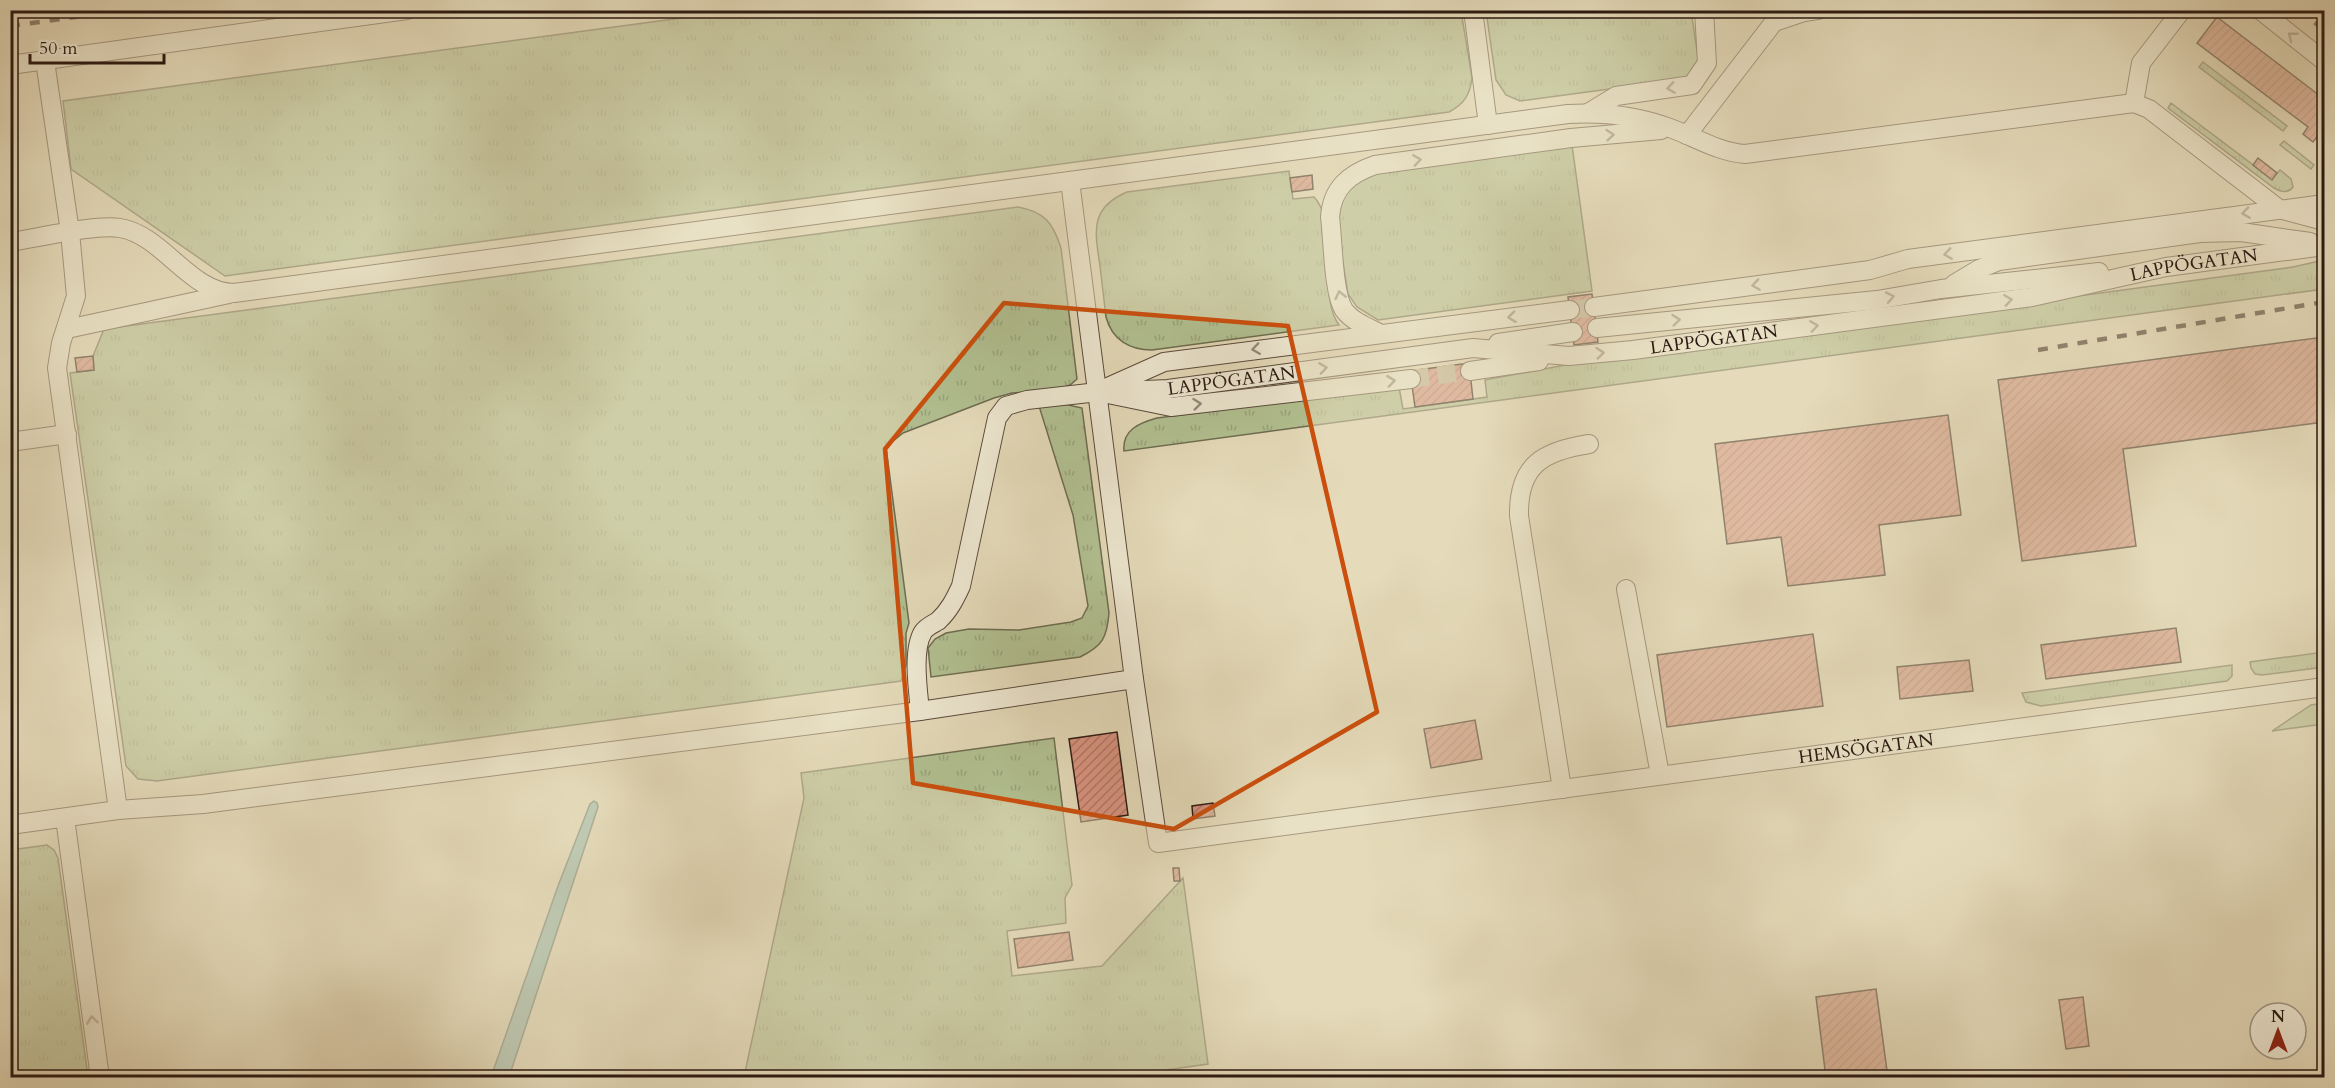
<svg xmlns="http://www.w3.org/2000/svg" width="2335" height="1088" font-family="Cardo,serif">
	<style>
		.grass { fill: url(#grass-tufts); stroke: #6e6d52; stroke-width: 1.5 }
		.water { fill: #96bbb2; stroke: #6b7a72; stroke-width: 1.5 }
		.building { fill: url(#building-hatch); stroke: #2b1912; stroke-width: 1.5 }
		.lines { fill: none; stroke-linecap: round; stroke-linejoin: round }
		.minor-tunnel { stroke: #c0b498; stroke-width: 18; stroke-dasharray: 18 9; stroke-linecap: butt }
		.minor-casing { stroke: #5a4a3c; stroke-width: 20 }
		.minor { stroke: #eee8d2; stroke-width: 18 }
		.rail { stroke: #2b1912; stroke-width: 4.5; stroke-dasharray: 10 10; stroke-linecap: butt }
		.oneway { stroke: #968b7c }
		.marked { fill: none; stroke: #cc4f0d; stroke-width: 4.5; stroke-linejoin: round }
		.labels { text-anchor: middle; stroke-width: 4.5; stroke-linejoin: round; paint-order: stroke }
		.street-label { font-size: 18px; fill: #2b1912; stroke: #eee8d2 }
	</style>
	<defs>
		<pattern id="grass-tufts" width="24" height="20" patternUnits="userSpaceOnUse" patternTransform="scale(1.5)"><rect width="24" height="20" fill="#b2c192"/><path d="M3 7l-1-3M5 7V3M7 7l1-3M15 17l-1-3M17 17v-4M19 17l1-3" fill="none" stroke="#99a57d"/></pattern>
		<pattern id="building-hatch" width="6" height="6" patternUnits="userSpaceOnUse" patternTransform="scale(1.5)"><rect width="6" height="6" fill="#da9380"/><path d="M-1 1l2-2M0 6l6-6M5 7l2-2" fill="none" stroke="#b17767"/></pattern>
	</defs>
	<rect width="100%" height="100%" fill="#e5dbba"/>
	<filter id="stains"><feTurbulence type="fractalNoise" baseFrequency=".00333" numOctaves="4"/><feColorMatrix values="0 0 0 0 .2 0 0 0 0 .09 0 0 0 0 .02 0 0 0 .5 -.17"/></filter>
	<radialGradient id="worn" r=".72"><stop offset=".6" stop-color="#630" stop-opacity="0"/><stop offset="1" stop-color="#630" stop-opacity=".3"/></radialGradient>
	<path class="grass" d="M 741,10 L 1461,11 L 1472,78 C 1470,95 1464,104 1449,112 L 225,276 L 71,169 L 63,101 Z
		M 1486,11 L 1691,11 L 1699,64 L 1684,79 L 1520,101 L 1506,95 L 1496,80 Z
		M 2203,62 L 2287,126 L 2283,131 L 2199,67 Z
		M 2171,103 L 2272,179 L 2280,170 L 2291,179 L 2293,187 C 2288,194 2281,192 2274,188 L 2168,108 Z
		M 2284,141 L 2314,165 L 2311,169 L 2280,145 Z
		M 1572,145 L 1592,291 L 1378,320 L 1357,307 L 1348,294 L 1336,219 L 1343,196 L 1359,181 L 1383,171 Z
		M 1289,171 L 1293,199 L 1314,197 C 1339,221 1317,296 1339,325 L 1152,350 C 1130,350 1112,340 1106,317 C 1104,300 1102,283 1100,266 C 1095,232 1089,208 1127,192 Z
		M 1018,207 C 1045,212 1053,223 1061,248 L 1077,379 L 1070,385 L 1057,390 L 1012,393 L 994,398 L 903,433 L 886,447 L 909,623 L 906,633 L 906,665 L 901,681 L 157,781 L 138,779 L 126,766 L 70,373 L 94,370 L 93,356 L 104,329 Z
		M 2324,260 L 2324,289 L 1124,451 C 1122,430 1139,423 1157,418 L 1399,387 L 1403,409 L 1487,397 L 1485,380 L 1565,365 L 2293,267 Z
		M 1064,404 L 1082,408 L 1109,613 C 1107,637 1103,646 1080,657 L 931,677 L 928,648 L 935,639 L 946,633 L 969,629 L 1019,630 L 1071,622 L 1082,618 L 1088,606 L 1073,515 L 1039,406 Z
		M 2324,652 L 2324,667 L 2262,675 L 2255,674 L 2251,668 L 2250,662 Z
		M 2232,665 L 2232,676 L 2227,681 L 2041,706 L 2026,702 L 2022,693 Z
		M 2324,703 L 2324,724 L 2272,731 L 2311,705 Z
		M 1054,738 L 1072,885 L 1065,898 L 1066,923 L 1007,931 L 1012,976 L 1102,966 L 1183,878 L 1208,1064 L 1109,1078 L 744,1077 L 804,798 L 801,773 Z
		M 47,845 L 54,850 L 58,858 L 88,1077 L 11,1077 L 11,850 Z"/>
	<path class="water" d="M 594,801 L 597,803 L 598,807 L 509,1077 L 491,1077 L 558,886 L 590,804 Z"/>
	<path class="building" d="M 2217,17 L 2324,99 L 2324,139 L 2319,134 L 2313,142 L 2303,134 L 2308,127 L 2197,43 Z
		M 2258,158 L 2277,173 L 2272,180 L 2253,165 Z
		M 1312,175 L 1313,189 L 1292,192 L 1290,178 Z
		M 1592,294 L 1598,342 L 1574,345 L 1568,297 Z
		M 2324,337 L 2324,422 L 2123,449 L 2136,546 L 2022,561 L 1998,380 Z
		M 93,356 L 94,370 L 77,372 L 75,358 Z
		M 1469,363 L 1473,399 L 1415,407 L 1410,371 Z
		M 1948,415 L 1961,515 L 1879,525 L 1885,575 L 1788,586 L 1781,537 L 1727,544 L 1715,444 Z
		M 2176,628 L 2181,662 L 2046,679 L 2041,645 Z
		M 1813,634 L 1823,706 L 1667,727 L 1657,655 Z
		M 1969,660 L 1973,691 L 1900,699 L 1897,667 Z
		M 1475,720 L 1482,759 L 1431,768 L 1424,729 Z
		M 1117,732 L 1128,815 L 1081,822 L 1069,739 Z
		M 1213,803 L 1215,816 L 1193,819 L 1192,806 Z
		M 1173,868 L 1179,868 L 1180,881 L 1174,881 Z
		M 1069,932 L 1073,960 L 1018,968 L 1014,939 Z
		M 1876,989 L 1888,1078 L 1826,1078 L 1816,997 Z
		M 2083,997 L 2089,1046 L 2066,1049 L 2059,1000 Z"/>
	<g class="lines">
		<path class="minor-tunnel" d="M 1570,310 L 1594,307
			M 1411,379 L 1470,371"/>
		<g class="minor-casing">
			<g id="minor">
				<path d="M 1473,10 L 1488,125"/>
				<path d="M 2260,10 L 2324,61"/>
				<path d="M 45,61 L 70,232 L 76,296 L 61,343 L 57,368 L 118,810"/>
				<path d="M 10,65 L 407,10"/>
				<path d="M 2134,103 L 2141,63 L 2182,10"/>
				<path d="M 1588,113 L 1616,96 L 1692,85 L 1707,63 L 1704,10"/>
				<path d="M 1687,135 L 1774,22 L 1804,12 L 1818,10"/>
				<path id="s1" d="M 1070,181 L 1134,679 L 1158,843 L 2324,687"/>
				<path d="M 10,242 C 38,238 95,224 120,228 C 163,235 190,293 234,293 L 1568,114 C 1602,112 1638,116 1670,128 C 1695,137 1718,152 1745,154 L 2134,103 L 2149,109 L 2279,209 L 2324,221"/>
				<path d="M 1954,284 L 1979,269 L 1999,261 L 2200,233 L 2241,232 L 2310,242"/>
				<path d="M 1594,307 L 1870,270 L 1908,259 L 2324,204"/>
				<path d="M 1597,328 L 1877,300 L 1941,289 L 2099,272"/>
				<path d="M 67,329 L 229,294"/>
				<path d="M 1379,333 C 1367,327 1352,321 1344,310 C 1333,293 1333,239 1330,217 C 1332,188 1349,174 1375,165 L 1571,138 L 1661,130"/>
				<path d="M 1498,343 L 1573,332"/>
				<path d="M 1470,371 L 1539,361"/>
				<path d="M 1108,387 L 1164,362 L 1570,310"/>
				<path id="s2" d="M 1098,392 L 1168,389 L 1473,348 L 1569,356 L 1633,350 L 2032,297 L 2166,267 L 2324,246"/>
				<path d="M 10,442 L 67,434"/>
				<path d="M 1626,589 L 1660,775"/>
				<path d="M 920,711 C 918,690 912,650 923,632 C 926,627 933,624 938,621 C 949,611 955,599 961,586 L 997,418 L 1006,406 L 1027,400 L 1098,392 L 1171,407 L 1411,379"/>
				<path d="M 1562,789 L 1519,516 C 1518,465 1543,451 1589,444"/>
				<path d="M 65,818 L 100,1078"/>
				<path d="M 10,825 L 118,810 L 203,804 L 920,711 L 1134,679"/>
			</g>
		</g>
		<use href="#minor" class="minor"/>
		<path class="rail" d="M 2299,10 L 2324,30
			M 10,14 L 35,10
			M 10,26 L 126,10
			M 2038,350 L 2324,302"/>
	</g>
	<defs><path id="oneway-chevron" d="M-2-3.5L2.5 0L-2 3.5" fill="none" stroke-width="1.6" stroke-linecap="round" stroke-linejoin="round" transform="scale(1.5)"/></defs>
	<g class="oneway">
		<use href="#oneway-chevron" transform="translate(2292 36) rotate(-142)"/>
		<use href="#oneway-chevron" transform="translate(1671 88) rotate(172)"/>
		<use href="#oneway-chevron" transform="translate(1610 135) rotate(-5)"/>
		<use href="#oneway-chevron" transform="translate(1417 160) rotate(-8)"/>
		<use href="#oneway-chevron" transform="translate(2246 213) rotate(172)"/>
		<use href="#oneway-chevron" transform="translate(1948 254) rotate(172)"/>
		<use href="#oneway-chevron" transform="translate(1756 285) rotate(172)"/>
		<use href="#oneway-chevron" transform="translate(1340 295) rotate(-103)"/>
		<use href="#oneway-chevron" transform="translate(1890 297) rotate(-11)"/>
		<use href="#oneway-chevron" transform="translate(2008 300) rotate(-8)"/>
		<use href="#oneway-chevron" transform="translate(1512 317) rotate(173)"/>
		<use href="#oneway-chevron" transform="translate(1676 320) rotate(-6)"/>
		<use href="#oneway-chevron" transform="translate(1814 326) rotate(-8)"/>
		<use href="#oneway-chevron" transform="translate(1256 349) rotate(172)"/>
		<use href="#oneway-chevron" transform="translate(1600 353) rotate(-6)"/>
		<use href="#oneway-chevron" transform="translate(1323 368) rotate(-8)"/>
		<use href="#oneway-chevron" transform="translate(1391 381) rotate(-7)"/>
		<use href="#oneway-chevron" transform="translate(1197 404) rotate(-6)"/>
		<use href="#oneway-chevron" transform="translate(92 1020) rotate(-98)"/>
	</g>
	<path d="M0 0H2335V1088H0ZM 1004,303 L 1288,326 L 1377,712 L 1174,829 L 913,783 L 885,449 Z" fill="#e5dbba" fill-opacity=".55" fill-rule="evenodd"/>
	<path class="marked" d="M 1004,303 L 1288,326 L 1377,712 L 1174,829 L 913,783 L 885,449 Z"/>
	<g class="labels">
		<g class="street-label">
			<text dy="6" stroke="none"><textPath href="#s2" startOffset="1106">LAPPÖGATAN</textPath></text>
			<text dy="6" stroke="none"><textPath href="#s2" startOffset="620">LAPPÖGATAN</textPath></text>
			<text dy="6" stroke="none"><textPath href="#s2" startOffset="134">LAPPÖGATAN</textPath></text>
			<text dy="6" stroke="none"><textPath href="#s1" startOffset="1382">HEMSÖGATAN</textPath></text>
		</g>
	</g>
	<rect width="2335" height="1088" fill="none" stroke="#e5dbba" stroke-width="36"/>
	<rect x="12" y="12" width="2311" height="1064" fill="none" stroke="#2b1912" stroke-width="3"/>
	<rect x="18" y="18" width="2299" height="1052" fill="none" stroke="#2b1912" stroke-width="1.5"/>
	<g transform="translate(2278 1031)"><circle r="28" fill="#eee8d2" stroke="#a09585" stroke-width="1.5"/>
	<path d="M0-4.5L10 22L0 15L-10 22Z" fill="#8f2418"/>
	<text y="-9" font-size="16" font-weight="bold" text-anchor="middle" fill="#2b1912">N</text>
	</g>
	<path d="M30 54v9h134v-9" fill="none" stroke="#2b1912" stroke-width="3"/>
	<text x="39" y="54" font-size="18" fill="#2b1912" stroke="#eee8d2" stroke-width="4.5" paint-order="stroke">50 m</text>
	<rect width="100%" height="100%" filter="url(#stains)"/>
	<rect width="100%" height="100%" fill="url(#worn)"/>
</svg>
